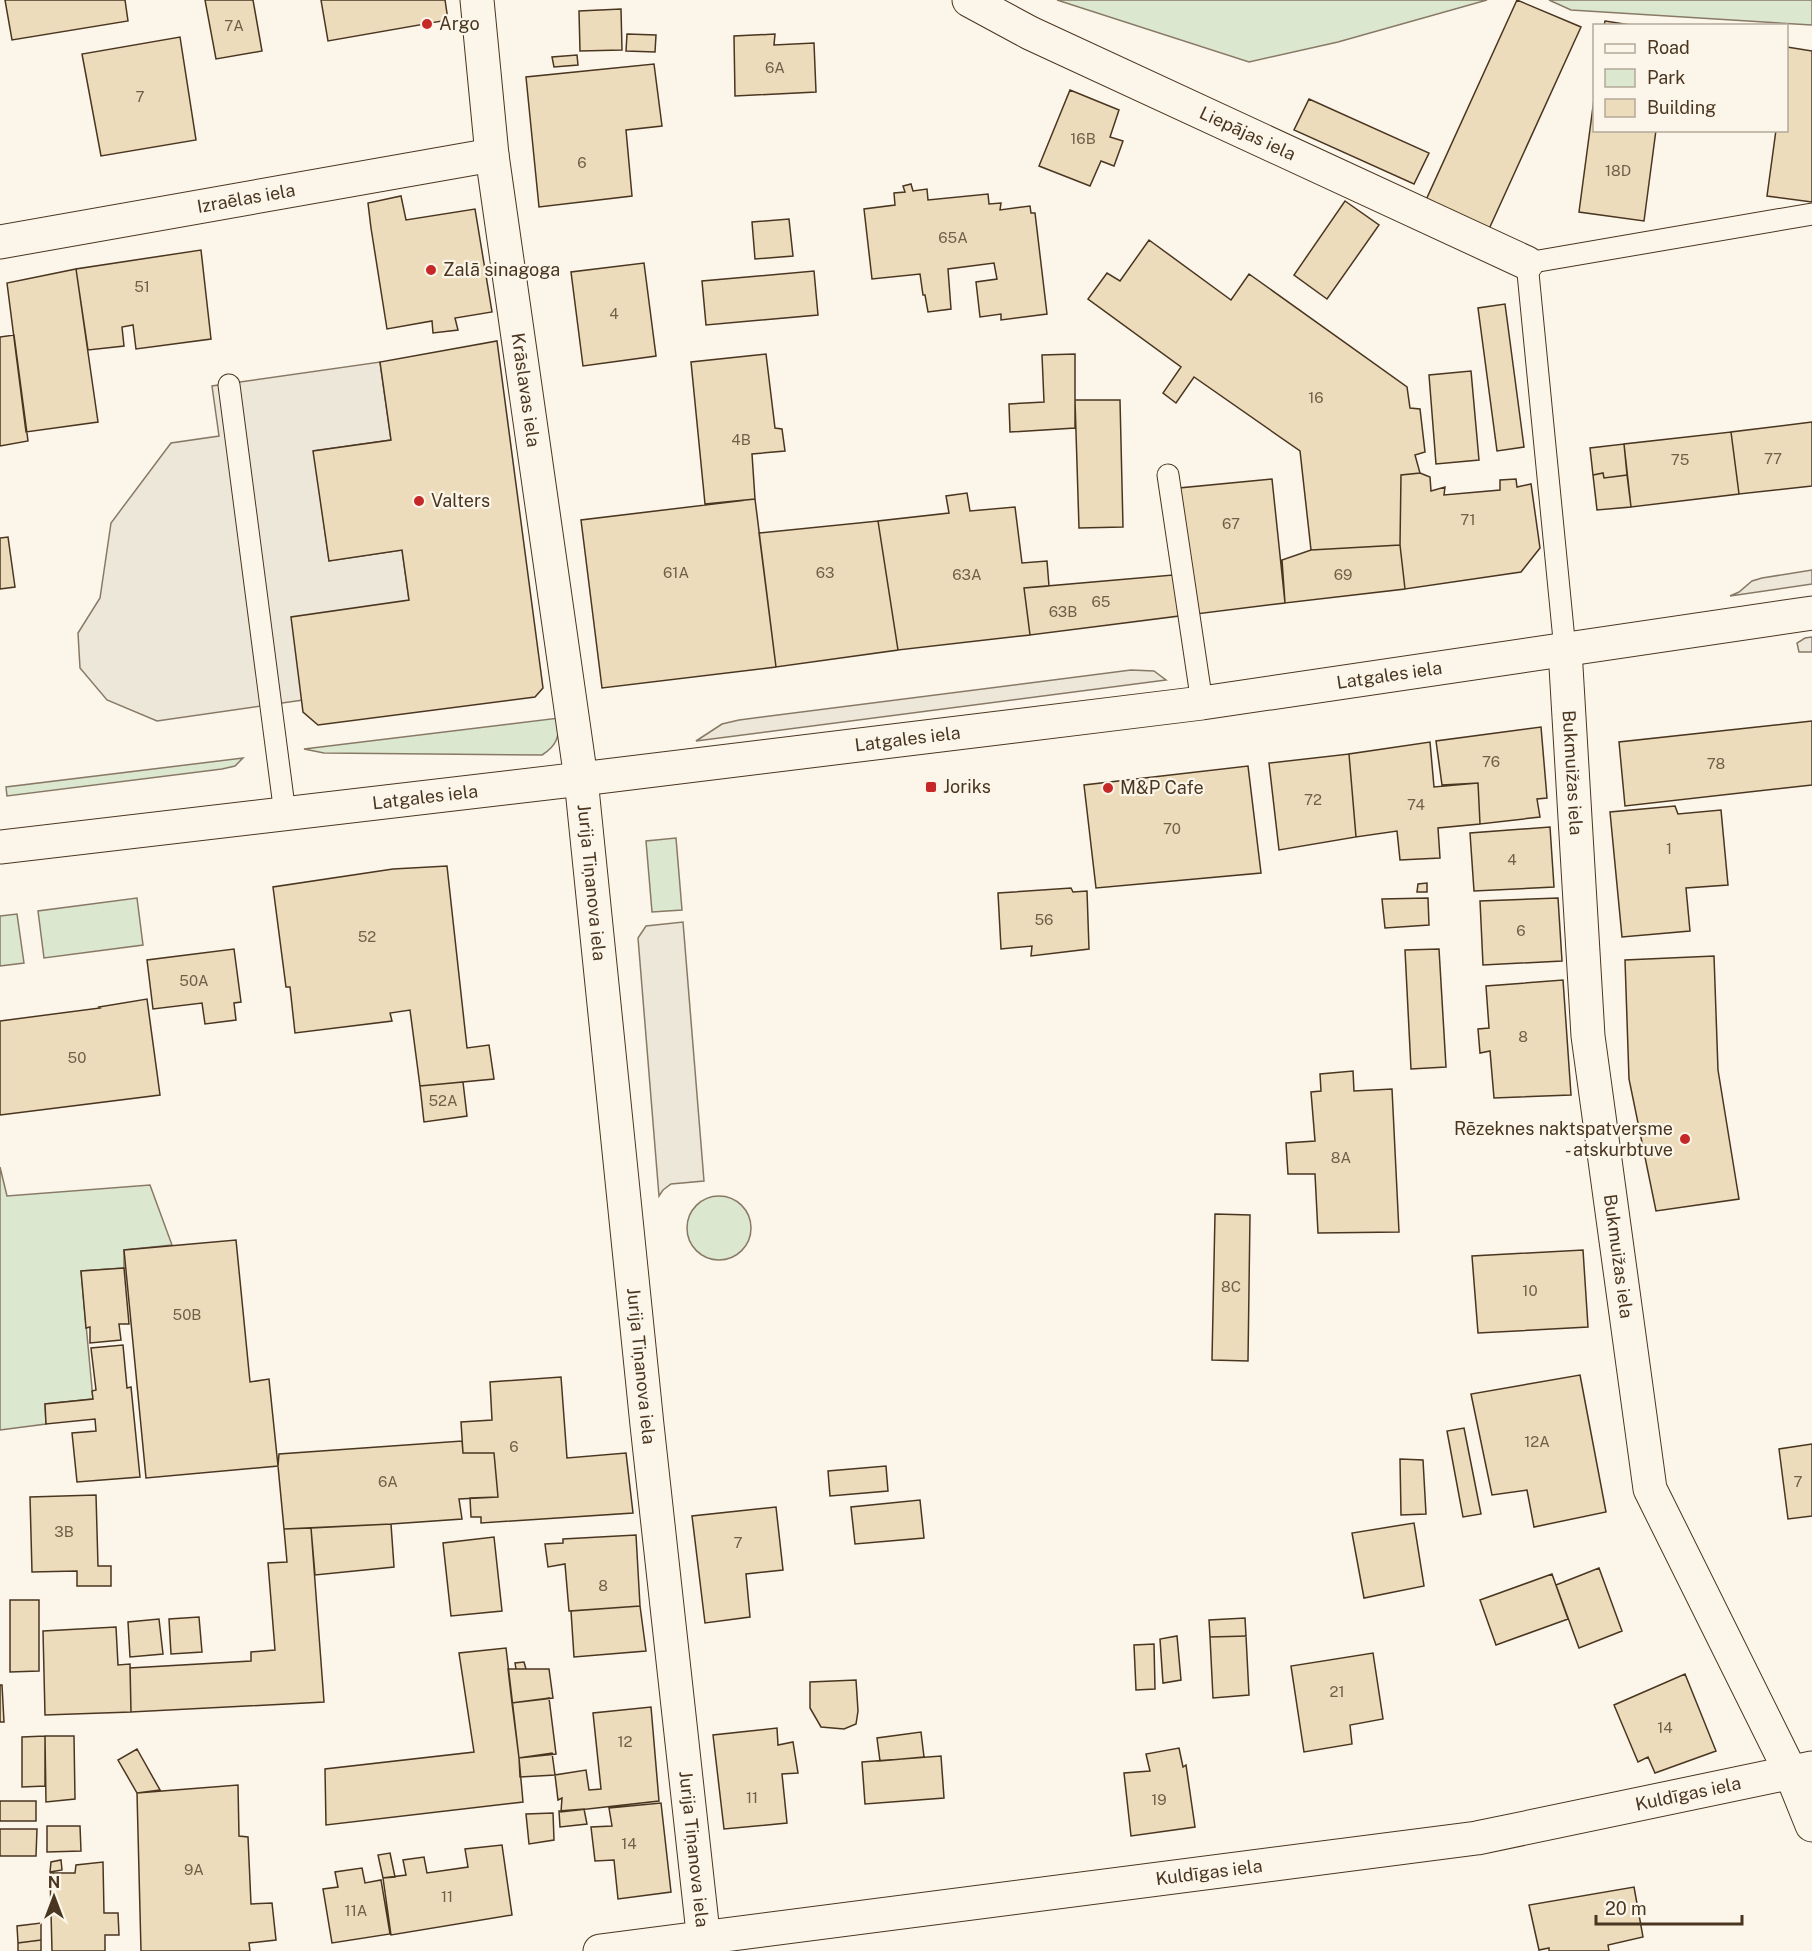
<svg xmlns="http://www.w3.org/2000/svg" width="1812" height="1951" font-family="'Public Sans',sans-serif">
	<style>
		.green { fill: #dce7d0; stroke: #887966; stroke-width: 1.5 }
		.parking { fill: #ede7d9; stroke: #887966; stroke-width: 1.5 }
		.building { fill: #ecdcbc; stroke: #4a3520; stroke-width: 1.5 }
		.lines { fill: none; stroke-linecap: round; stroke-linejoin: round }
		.lane-casing { stroke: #4a3520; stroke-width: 23 }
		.street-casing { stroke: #4a3520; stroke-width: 35 }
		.primary-casing { stroke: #4a3520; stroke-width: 35 }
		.lane { stroke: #fbf6e9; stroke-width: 21 }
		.street { stroke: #fbf6e9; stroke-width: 33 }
		.primary { stroke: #fbf6e9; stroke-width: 33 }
		.poi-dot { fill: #c62828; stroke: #fbf6e9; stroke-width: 2 }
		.labels { text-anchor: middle; stroke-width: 4.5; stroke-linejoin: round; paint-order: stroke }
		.number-label { font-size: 15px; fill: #725f47 }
		.poi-label { font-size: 18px; fill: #4a3520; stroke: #fbf6e9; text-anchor: start }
		.street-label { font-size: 18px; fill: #4a3520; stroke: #fbf6e9 }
	</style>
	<rect width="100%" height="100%" fill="#fbf6e9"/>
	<path class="green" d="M 1057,0 L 1487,0 L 1338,42 L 1249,62 Z
		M 1549,0 L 1812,0 L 1812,25 L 1571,10 Z
		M 559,718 C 559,736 558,745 542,755 L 324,753 L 304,749 Z
		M 243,758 L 235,766 L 222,769 L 7,796 L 6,787 Z
		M 676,838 L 682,910 L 652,912 L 646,841 Z
		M 137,898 L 143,945 L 44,958 L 38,911 Z
		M 17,914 L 24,963 L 0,966 L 0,916 Z
		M 0,1167 L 7,1196 L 150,1185 L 172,1245 L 124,1250 L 124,1268 L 81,1271 L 93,1399 L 45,1404 L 46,1424 L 0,1430 Z
		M687 1228a32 32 0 1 1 64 0a32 32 0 1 1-64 0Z"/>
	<path class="parking" d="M 380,362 L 391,440 L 314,451 L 329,561 L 402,550 L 409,600 L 303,700 L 157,721 L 107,700 L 80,668 L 78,633 L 100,598 L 111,523 L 171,443 L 219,436 L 212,386 Z
		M 1812,570 L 1812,584 L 1730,596 L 1739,592 L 1752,581 L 1762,578 Z
		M 1812,637 L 1812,652 L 1799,652 L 1797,643 L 1805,638 Z
		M 1131,670 L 1154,671 L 1166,680 L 696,741 L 722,724 L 739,720 Z
		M 683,922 L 704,1181 L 671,1184 L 663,1190 L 659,1196 L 638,938 L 646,926 Z"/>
	<path class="building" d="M 5,0 L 125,0 L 128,21 L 12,40 Z
		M 205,0 L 253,0 L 262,51 L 216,59 Z
		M 321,0 L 445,0 L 448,20 L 328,41 Z
		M 1517,0 L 1581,27 L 1489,229 L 1426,200 Z
		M 621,9 L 622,50 L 580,51 L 579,11 Z
		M 1605,21 L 1637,26 L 1604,26 Z
		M 627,34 L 656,35 L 655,52 L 626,51 Z
		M 775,34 L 774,45 L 814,43 L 816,92 L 735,96 L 734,36 Z
		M 180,37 L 196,140 L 101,156 L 82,54 Z
		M 1787,47 L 1812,51 L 1812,202 L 1767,196 L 1776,130 L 1786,130 Z
		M 577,55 L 578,65 L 554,67 L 552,57 Z
		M 654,64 L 662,126 L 626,130 L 632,196 L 539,207 L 526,77 Z
		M 1070,90 L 1119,110 L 1110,137 L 1123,141 L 1114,166 L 1101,161 L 1090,186 L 1039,166 Z
		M 1309,99 L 1429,153 L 1414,184 L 1294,130 Z
		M 1594,99 L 1594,130 L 1656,130 L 1644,221 L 1579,212 Z
		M 911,184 L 913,191 L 927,189 L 928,200 L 988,194 L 989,204 L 1001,203 L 1000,210 L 1030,206 L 1031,213 L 1035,213 L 1047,314 L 1001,320 L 1001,314 L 980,317 L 976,282 L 997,279 L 994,263 L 948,269 L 951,309 L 928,312 L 925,295 L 923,295 L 920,274 L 872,279 L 864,209 L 895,205 L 894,193 L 905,192 L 903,186 Z
		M 401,196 L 406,220 L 475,209 L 492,312 L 455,318 L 458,330 L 433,333 L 432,321 L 387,329 L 371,228 L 368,203 Z
		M 1345,201 L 1379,225 L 1327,299 L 1294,275 Z
		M 789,219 L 793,256 L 755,259 L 752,222 Z
		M 1149,240 L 1231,300 L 1249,274 L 1407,387 L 1410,408 L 1420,409 L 1425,452 L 1415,455 L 1420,473 L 1401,475 L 1400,545 L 1311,550 L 1300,451 L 1194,377 L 1176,403 L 1163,393 L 1181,367 L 1088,299 L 1107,273 L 1120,281 Z
		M 201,250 L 211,339 L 136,349 L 133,325 L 122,327 L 124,346 L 88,350 L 76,269 Z
		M 644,263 L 656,356 L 583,366 L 571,272 Z
		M 76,269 L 98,422 L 26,432 L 7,283 Z
		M 814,271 L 818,315 L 706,325 L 702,281 Z
		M 1505,304 L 1524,447 L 1497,451 L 1478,308 Z
		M 14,335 L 28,441 L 0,446 L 0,337 Z
		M 497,341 L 543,688 L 535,697 L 318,725 L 303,712 L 291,617 L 409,600 L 402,550 L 329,561 L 313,451 L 391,440 L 380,362 Z
		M 766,354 L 775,428 L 782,429 L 785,451 L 752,454 L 755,499 L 705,504 L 691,362 Z
		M 1075,354 L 1075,428 L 1010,432 L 1009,404 L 1044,402 L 1042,355 Z
		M 1471,371 L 1479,460 L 1436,464 L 1429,375 Z
		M 1075,400 L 1120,400 L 1123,527 L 1079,528 Z
		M 1812,422 L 1812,486 L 1739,494 L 1731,432 Z
		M 1731,432 L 1739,494 L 1631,507 L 1624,444 Z
		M 1624,444 L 1627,475 L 1604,478 L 1603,473 L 1593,475 L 1590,448 Z
		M 1420,473 L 1430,477 L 1431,491 L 1445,487 L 1444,495 L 1500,490 L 1500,480 L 1516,479 L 1517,487 L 1531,484 L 1540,548 L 1521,572 L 1405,589 L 1400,545 L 1401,475 Z
		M 1603,473 L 1604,478 L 1627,475 L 1631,507 L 1597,510 L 1593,475 Z
		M 1272,479 L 1285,603 L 1196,614 L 1179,488 Z
		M 967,493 L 970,511 L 1015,507 L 1022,563 L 1047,561 L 1049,586 L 1024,588 L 1030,635 L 898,650 L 878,521 L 949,513 L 946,496 Z
		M 755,499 L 776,667 L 602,688 L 581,520 Z
		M 878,521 L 898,650 L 776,667 L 759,533 Z
		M 8,537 L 15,587 L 0,589 L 0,538 Z
		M 1400,545 L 1405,589 L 1285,603 L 1282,560 L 1311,550 Z
		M 1173,575 L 1179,616 L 1030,635 L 1024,588 Z
		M 1812,721 L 1812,785 L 1625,806 L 1619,742 Z
		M 1541,727 L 1547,798 L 1537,799 L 1540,817 L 1480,824 L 1478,783 L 1442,785 L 1436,741 Z
		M 1430,742 L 1434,787 L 1478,783 L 1480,824 L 1438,828 L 1440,858 L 1400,860 L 1397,831 L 1356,837 L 1349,754 Z
		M 1349,754 L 1356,837 L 1279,850 L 1269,763 Z
		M 1248,766 L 1261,873 L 1096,888 L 1084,785 Z
		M 1675,806 L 1678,814 L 1721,810 L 1728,885 L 1686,888 L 1690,931 L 1622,937 L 1610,812 Z
		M 1550,827 L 1554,887 L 1474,891 L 1470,833 Z
		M 447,866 L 467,1048 L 489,1045 L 494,1079 L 420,1086 L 410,1010 L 390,1013 L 392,1021 L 295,1033 L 290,987 L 286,987 L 273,887 L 393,869 Z
		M 1427,883 L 1427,892 L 1417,892 L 1418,884 Z
		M 1071,888 L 1073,892 L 1087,891 L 1089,949 L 1031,956 L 1032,946 L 1001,949 L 998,893 Z
		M 1428,898 L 1429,925 L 1385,928 L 1382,899 Z
		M 1558,898 L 1562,961 L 1483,965 L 1480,901 Z
		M 234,949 L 241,1002 L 234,1003 L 236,1020 L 205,1024 L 202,1003 L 153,1009 L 147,960 Z
		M 1439,949 L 1446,1067 L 1411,1069 L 1405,950 Z
		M 1714,956 L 1718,1070 L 1739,1199 L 1656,1211 L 1629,1079 L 1625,960 Z
		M 1563,980 L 1571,1095 L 1494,1098 L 1490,1051 L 1480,1053 L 1478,1029 L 1489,1028 L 1486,986 Z
		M 147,999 L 160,1095 L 0,1115 L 0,1021 L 100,1008 L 99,1007 Z
		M 1353,1071 L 1354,1091 L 1392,1089 L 1399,1232 L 1318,1233 L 1315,1174 L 1288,1174 L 1286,1143 L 1315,1141 L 1311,1092 L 1321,1091 L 1320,1074 Z
		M 463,1082 L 467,1116 L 424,1122 L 420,1086 Z
		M 1215,1214 L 1250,1215 L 1248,1361 L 1212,1360 Z
		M 236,1240 L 250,1382 L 269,1379 L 278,1466 L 146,1478 L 124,1250 Z
		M 1583,1250 L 1588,1327 L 1478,1333 L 1472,1256 Z
		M 124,1268 L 129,1324 L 119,1324 L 121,1340 L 90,1343 L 90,1327 L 86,1328 L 81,1271 Z
		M 123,1345 L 127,1388 L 131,1387 L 140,1477 L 77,1482 L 72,1433 L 96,1431 L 95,1419 L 46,1424 L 45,1404 L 93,1399 L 92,1391 L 96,1390 L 91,1348 Z
		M 1580,1375 L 1606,1512 L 1534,1527 L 1527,1490 L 1492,1495 L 1471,1394 Z
		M 561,1377 L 567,1458 L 626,1453 L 633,1513 L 481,1523 L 481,1517 L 471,1517 L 470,1498 L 498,1497 L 494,1453 L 463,1453 L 461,1422 L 492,1420 L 490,1382 Z
		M 1464,1428 L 1481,1514 L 1463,1517 L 1447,1431 Z
		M 462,1441 L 463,1453 L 494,1453 L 498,1497 L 459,1499 L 462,1519 L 391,1524 L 284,1529 L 278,1466 L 279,1454 Z
		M 1812,1444 L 1812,1516 L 1788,1519 L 1779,1449 Z
		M 1400,1459 L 1423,1460 L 1426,1514 L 1401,1515 Z
		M 886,1466 L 888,1491 L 830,1496 L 828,1471 Z
		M 96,1495 L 98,1566 L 111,1566 L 111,1586 L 77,1586 L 77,1571 L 32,1572 L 30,1497 Z
		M 920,1500 L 924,1538 L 855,1544 L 851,1507 Z
		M 776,1507 L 783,1570 L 746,1574 L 750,1617 L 705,1623 L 692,1516 Z
		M 1414,1523 L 1424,1586 L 1364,1598 L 1352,1533 Z
		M 391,1524 L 394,1567 L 315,1575 L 311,1528 Z
		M 311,1528 L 324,1702 L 131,1712 L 130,1668 L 251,1661 L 251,1652 L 275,1650 L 268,1563 L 287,1562 L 284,1529 Z
		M 636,1535 L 640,1606 L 569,1611 L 565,1564 L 548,1567 L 545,1544 L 563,1543 L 563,1539 Z
		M 494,1537 L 502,1611 L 451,1616 L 443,1543 Z
		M 1599,1568 L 1622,1631 L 1579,1648 L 1556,1585 Z
		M 1552,1574 L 1568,1619 L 1496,1645 L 1480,1600 Z
		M 10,1600 L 39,1600 L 39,1671 L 10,1672 Z
		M 640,1606 L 646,1651 L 574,1657 L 571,1611 Z
		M 199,1617 L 202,1652 L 171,1654 L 169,1619 Z
		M 1245,1618 L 1246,1636 L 1210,1637 L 1209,1620 Z
		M 159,1619 L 163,1654 L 130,1657 L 128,1622 Z
		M 116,1627 L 118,1665 L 130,1664 L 131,1712 L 45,1715 L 43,1631 Z
		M 1177,1636 L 1181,1680 L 1163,1683 L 1160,1639 Z
		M 1246,1636 L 1249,1695 L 1213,1698 L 1210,1637 Z
		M 1154,1644 L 1155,1689 L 1136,1690 L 1134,1645 Z
		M 506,1648 L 519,1758 L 523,1802 L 326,1825 L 325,1769 L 474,1752 L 459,1653 Z
		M 1373,1653 L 1383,1719 L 1350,1725 L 1352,1744 L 1304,1752 L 1291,1666 Z
		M 524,1662 L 526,1669 L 516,1669 L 515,1663 Z
		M 508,1669 L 549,1669 L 553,1698 L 512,1703 Z
		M 1685,1674 L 1716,1751 L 1655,1773 L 1648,1757 L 1638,1762 L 1614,1705 Z
		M 856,1680 L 858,1711 L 856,1724 L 844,1729 L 821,1727 L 810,1708 L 810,1682 Z
		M 0,1685 L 2,1685 L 4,1722 L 0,1722 Z
		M 549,1698 L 556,1754 L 519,1758 L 512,1703 Z
		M 651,1707 L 659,1801 L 561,1812 L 562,1798 L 558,1800 L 555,1775 L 586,1770 L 589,1790 L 601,1789 L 593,1713 Z
		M 777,1728 L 778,1745 L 793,1742 L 798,1773 L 782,1774 L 787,1823 L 724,1829 L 713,1735 Z
		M 921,1732 L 924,1757 L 880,1761 L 877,1738 Z
		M 45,1736 L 45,1786 L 22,1787 L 22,1737 Z
		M 45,1736 L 74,1736 L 75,1799 L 46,1802 Z
		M 1179,1748 L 1183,1767 L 1186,1765 L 1195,1827 L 1131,1836 L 1124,1773 L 1150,1771 L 1146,1754 Z
		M 137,1749 L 160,1790 L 137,1793 L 118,1760 Z
		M 552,1753 L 555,1775 L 520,1777 L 519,1758 Z
		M 941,1756 L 944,1798 L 865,1804 L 862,1762 Z
		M 238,1785 L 239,1836 L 248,1837 L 251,1904 L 272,1903 L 276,1940 L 249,1943 L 250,1951 L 141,1951 L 137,1793 Z
		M 0,1801 L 36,1801 L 36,1821 L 0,1821 Z
		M 661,1803 L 671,1892 L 618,1899 L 614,1860 L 595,1861 L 591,1827 L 612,1826 L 609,1808 Z
		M 584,1809 L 587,1824 L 560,1827 L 559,1811 Z
		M 553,1813 L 554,1840 L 529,1844 L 526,1814 Z
		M 47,1826 L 80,1826 L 81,1851 L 47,1852 Z
		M 0,1829 L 37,1829 L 36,1856 L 0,1856 Z
		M 502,1845 L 512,1915 L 391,1935 L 383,1878 L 406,1875 L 403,1860 L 424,1857 L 427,1873 L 468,1867 L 465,1849 Z
		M 390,1853 L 395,1877 L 383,1878 L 378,1855 Z
		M 61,1860 L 62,1870 L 50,1872 L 51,1862 Z
		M 103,1862 L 104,1913 L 118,1913 L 119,1935 L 105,1935 L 105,1951 L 52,1951 L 50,1873 L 75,1873 L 76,1865 Z
		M 362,1868 L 365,1883 L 381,1880 L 390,1934 L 332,1943 L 323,1889 L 338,1887 L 335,1872 Z
		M 1634,1887 L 1643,1937 L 1608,1945 L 1609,1951 L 1549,1951 L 1549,1948 L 1539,1950 L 1529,1905 Z
		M 41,1923 L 41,1940 L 18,1943 L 17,1926 Z
		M 41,1940 L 41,1951 L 18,1951 L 18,1943 Z"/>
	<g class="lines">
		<g class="lane-casing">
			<path id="lane" d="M 229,385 L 285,814
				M 1168,475 L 1202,703
				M 1565,650 L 1527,263 L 1812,214"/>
		</g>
		<g class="street-casing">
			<g id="street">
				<path id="s1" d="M 477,0 L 492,155 L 581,779 L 647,1425 L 705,1951"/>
				<path id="s2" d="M 969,0 L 1030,33 L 1527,263"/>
				<path id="s3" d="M 0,242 L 492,155"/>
				<path id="s4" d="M 1565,650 L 1588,1036 L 1650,1489 L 1791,1773 L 1812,1825"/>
				<path id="s5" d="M 600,1951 L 1477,1838 L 1812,1768"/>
			</g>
		</g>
		<g class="primary-casing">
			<g id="primary">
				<path id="s6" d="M 0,847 L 581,779 L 1202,703 L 1812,613"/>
			</g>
		</g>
		<use href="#lane" class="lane"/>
		<use href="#street" class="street"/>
		<use href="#primary" class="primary"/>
	</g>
	<g class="poi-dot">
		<circle cx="427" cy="24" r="6"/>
		<circle cx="431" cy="270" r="6"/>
		<circle cx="419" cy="501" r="6"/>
		<rect x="925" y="781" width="12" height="12" rx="3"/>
		<circle cx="1108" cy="788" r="6"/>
		<circle cx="1685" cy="1139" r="6"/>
	</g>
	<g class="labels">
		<g class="number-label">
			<text x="234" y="31">7A</text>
			<text x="775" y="73">6A</text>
			<text x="140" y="102">7</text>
			<text x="1083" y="144">16B</text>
			<text x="582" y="168">6</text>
			<text x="1618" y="176">18D</text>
			<text x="953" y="243">65A</text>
			<text x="142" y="292">51</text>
			<text x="614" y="319">4</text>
			<text x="1316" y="403">16</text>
			<text x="741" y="445">4B</text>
			<text x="1773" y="464">77</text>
			<text x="1680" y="465">75</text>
			<text x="1468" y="525">71</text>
			<text x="1231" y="529">67</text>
			<text x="676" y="578">61A</text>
			<text x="825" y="578">63</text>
			<text x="967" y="580">63A</text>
			<text x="1343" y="580">69</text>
			<text x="1101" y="607">65</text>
			<text x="1063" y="617">63B</text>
			<text x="1491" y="767">76</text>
			<text x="1716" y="769">78</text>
			<text x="1313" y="805">72</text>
			<text x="1416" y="810">74</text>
			<text x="1172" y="834">70</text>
			<text x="1669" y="854">1</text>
			<text x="1512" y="865">4</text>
			<text x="1044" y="925">56</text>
			<text x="1521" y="936">6</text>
			<text x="367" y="942">52</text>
			<text x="194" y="986">50A</text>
			<text x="1523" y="1042">8</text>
			<text x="77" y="1063">50</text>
			<text x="443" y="1106">52A</text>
			<text x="1341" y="1163">8A</text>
			<text x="1231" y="1292">8C</text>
			<text x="1530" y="1296">10</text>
			<text x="187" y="1320">50B</text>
			<text x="1537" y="1447">12A</text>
			<text x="514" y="1452">6</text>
			<text x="388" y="1487">6A</text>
			<text x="1798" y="1487">7</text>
			<text x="64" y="1537">3B</text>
			<text x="738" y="1548">7</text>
			<text x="603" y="1591">8</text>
			<text x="1337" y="1697">21</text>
			<text x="1665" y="1733">14</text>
			<text x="625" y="1747">12</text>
			<text x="752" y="1803">11</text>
			<text x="1159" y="1805">19</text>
			<text x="629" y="1849">14</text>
			<text x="194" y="1875">9A</text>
			<text x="447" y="1902">11</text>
			<text x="356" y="1916">11A</text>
		</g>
		<g class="poi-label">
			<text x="439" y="30">Argo</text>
			<text x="443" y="276">Zalā sinagoga</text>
			<text x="431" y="507">Valters</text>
			<text x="943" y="793">Joriks</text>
			<text x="1120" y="794">M&amp;P Cafe</text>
			<text x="1673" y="1135" text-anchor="end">Rēzeknes naktspatversme<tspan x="1673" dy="21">- atskurbtuve</tspan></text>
		</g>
		<g class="street-label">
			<text dy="6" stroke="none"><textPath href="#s2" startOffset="309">Liepājas iela</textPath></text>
			<text dy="6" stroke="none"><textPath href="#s3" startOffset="250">Izraēlas iela</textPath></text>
			<text dy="6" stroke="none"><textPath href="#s1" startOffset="393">Krāslavas iela</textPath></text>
			<text dy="6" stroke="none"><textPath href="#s6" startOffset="1400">Latgales iela</textPath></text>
			<text dy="6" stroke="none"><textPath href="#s6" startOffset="914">Latgales iela</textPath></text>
			<text dy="6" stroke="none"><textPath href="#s4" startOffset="123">Bukmuižas iela</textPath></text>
			<text dy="6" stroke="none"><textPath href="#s6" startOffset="428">Latgales iela</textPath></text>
			<text dy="6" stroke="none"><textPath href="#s1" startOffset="890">Jurija Tiņanova iela</textPath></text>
			<text dy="6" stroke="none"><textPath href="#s4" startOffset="609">Bukmuižas iela</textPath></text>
			<text dy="6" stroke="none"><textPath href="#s1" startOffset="1376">Jurija Tiņanova iela</textPath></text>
			<text dy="6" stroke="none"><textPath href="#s5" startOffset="1100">Kuldīgas iela</textPath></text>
			<text dy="6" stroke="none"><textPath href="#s1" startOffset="1862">Jurija Tiņanova iela</textPath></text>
			<text dy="6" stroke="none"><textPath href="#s5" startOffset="614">Kuldīgas iela</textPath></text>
		</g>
	</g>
	<rect x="1593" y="24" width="195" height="108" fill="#fbf6e9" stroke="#b4a999" stroke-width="1.5"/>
	<rect x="1605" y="44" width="30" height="9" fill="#fbf6e9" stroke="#b4a999" stroke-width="1.5"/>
	<text x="1647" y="54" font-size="18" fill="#4a3520">Road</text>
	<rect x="1605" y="69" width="30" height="18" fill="#dce7d0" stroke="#b4a999" stroke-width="1.5"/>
	<text x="1647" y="84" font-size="18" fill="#4a3520">Park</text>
	<rect x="1605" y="99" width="30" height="18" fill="#ecdcbc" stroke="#b4a999" stroke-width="1.5"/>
	<text x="1647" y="114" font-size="18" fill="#4a3520">Building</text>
	<g transform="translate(54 1897)" stroke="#fbf6e9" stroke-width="4.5" paint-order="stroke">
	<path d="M0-4.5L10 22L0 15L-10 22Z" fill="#4a3520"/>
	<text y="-9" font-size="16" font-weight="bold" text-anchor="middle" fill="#4a3520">N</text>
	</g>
	<path d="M1596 1915v9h146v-9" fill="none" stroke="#4a3520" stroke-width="3"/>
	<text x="1605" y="1915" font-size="18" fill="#4a3520" stroke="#fbf6e9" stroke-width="4.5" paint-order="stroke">20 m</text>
</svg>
